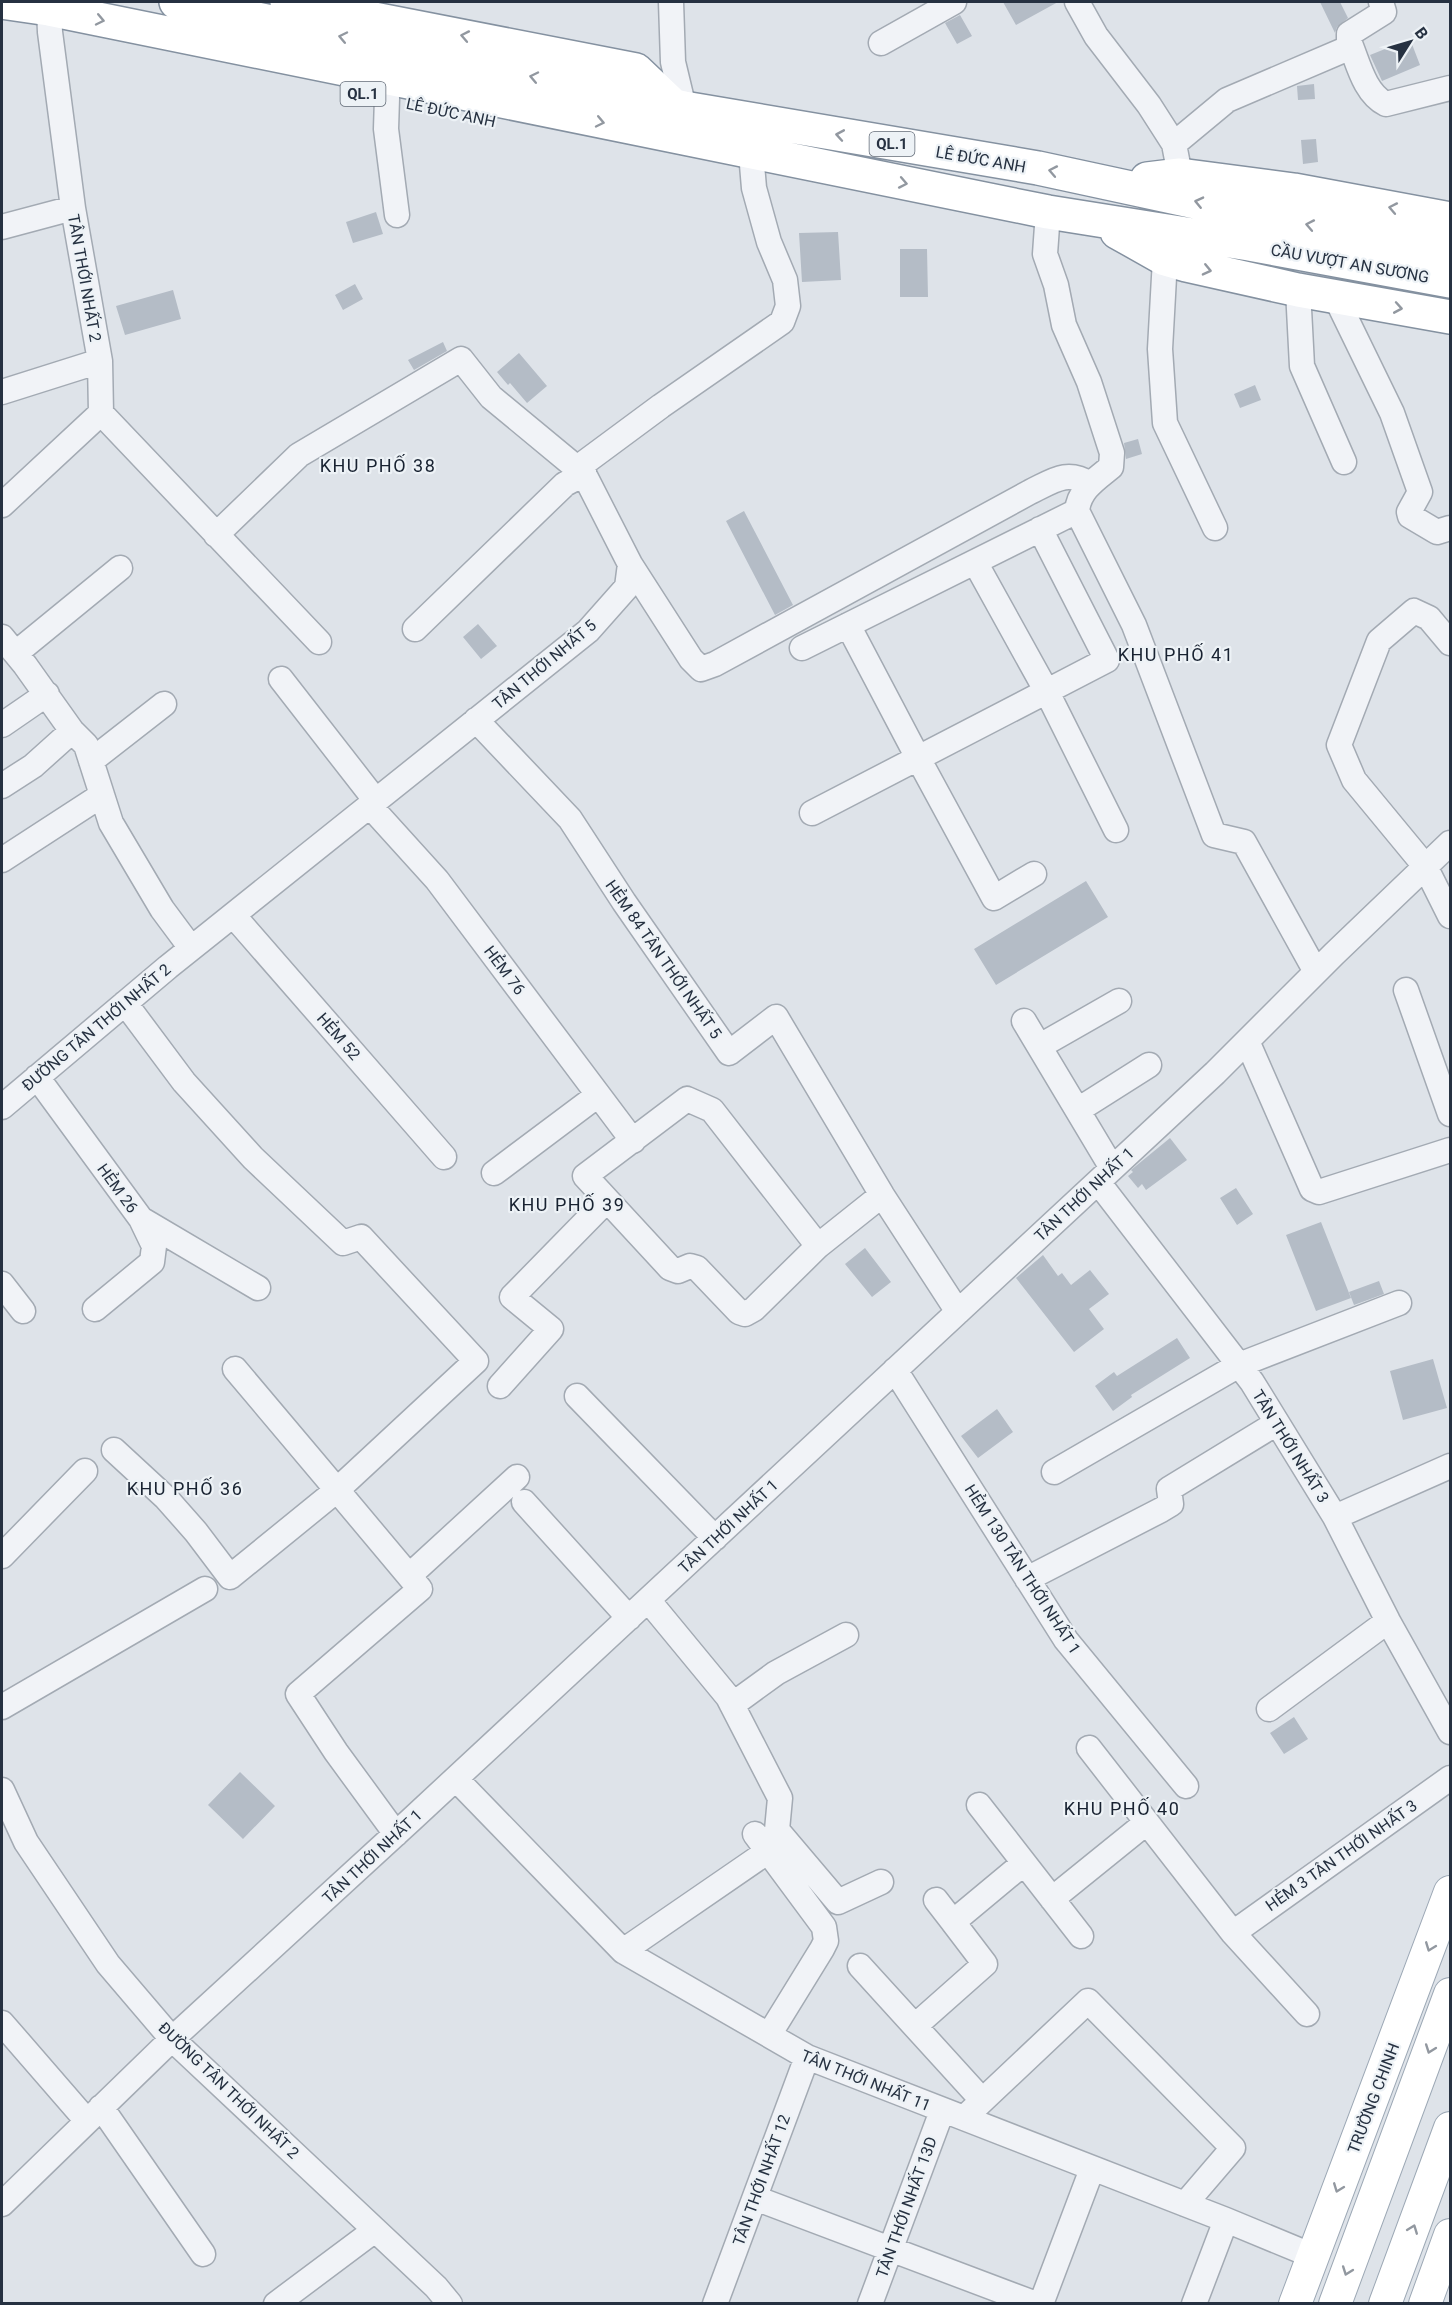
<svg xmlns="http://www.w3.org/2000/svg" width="1452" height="2305" font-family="Roboto,sans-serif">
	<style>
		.building { fill: #b4bcc6 }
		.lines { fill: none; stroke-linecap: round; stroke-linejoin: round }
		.minor-casing { stroke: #a3aab3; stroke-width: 27 }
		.major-casing { stroke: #9ca8b5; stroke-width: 34 }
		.highway-casing { stroke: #8491a0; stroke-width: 36 }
		.minor { stroke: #f1f3f7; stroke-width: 24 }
		.major { stroke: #fff; stroke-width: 32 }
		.highway { stroke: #fff; stroke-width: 33 }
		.oneway { stroke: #9298a0 }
		.labels { text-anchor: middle; stroke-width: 4.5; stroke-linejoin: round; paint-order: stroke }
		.shield { fill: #edf2f6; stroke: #626b77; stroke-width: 1.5 }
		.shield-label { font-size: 15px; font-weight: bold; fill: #263141 }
		.street-label { font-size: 16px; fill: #263141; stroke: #edf2f6 }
		.neighbourhood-label { font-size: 18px; letter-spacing: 1.5px; fill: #182231; stroke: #edf2f6 }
	</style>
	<rect width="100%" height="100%" fill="#dee3e9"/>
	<path class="building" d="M 1003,2 L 1058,2 L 1016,25 Z
		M 1320,2 L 1340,2 L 1348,18 L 1337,27 L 1335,33 Z
		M 960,15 L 972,36 L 957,44 L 945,23 Z
		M 1410,39 L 1420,65 L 1382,81 L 1370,55 Z
		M 1314,84 L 1315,99 L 1298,100 L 1297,86 Z
		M 1316,139 L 1318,162 L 1303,164 L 1301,140 Z
		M 376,212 L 383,234 L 353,243 L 346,222 Z
		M 838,232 L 841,280 L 802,282 L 799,233 Z
		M 900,249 L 927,249 L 928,297 L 900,297 Z
		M 355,284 L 363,299 L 343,310 L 335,295 Z
		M 173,290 L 181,319 L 125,335 L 116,306 Z
		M 443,342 L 447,351 L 414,370 L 408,360 Z
		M 519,353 L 547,386 L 527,403 L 510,383 L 508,385 L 497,372 Z
		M 1255,385 L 1261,400 L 1240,408 L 1234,394 Z
		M 1138,439 L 1142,454 L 1126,459 L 1124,443 Z
		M 744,511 L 793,605 L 775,615 L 726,521 Z
		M 478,624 L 497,646 L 481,659 L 463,637 Z
		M 1086,881 L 1108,917 L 996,985 L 974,949 Z
		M 1170,1138 L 1187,1160 L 1146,1190 L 1142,1184 L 1138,1188 L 1128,1176 L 1133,1172 L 1131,1170 Z
		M 1236,1188 L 1253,1214 L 1237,1225 L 1220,1198 Z
		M 1321,1222 L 1351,1298 L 1316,1311 L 1286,1235 Z
		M 865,1248 L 891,1282 L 872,1297 L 845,1264 Z
		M 1043,1255 L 1058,1276 L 1062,1273 L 1071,1285 L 1090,1270 L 1109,1294 L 1089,1309 L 1104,1329 L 1074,1352 L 1016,1278 Z
		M 1379,1281 L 1384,1294 L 1354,1305 L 1349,1292 Z
		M 1177,1338 L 1190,1358 L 1131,1395 L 1132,1397 L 1113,1411 L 1095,1386 L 1114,1372 L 1117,1376 Z
		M 1433,1359 L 1447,1408 L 1403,1420 L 1390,1371 Z
		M 997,1409 L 1013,1432 L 978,1458 L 961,1436 Z
		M 1294,1717 L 1308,1739 L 1284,1754 L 1270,1733 Z
		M 240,1772 L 275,1806 L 243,1839 L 208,1805 Z"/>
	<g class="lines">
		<g class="minor-casing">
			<path id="minor" d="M 671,2 L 673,62 L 684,108
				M 1077,2 L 1096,36 L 1149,105 L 1174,144 L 1180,175
				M 1381,2 L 1384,12 L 1349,34 L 1349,41 C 1358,62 1364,93 1386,104 L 1450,88
				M 881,43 L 954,2
				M 387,98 L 386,129 L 397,215
				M 1174,144 L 1227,100 L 1351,47
				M 1048,212 L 1045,254 L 1056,285 L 1064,325 L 1089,382 L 1112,453 L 1111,467 C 1095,480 1079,490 1077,511 L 1134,625 L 1214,835 L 1244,842 L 1316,972
				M 2,227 L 73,208
				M 1165,259 L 1160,349 L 1165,423 L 1215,528
				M 1298,290 L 1302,366 L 1344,462
				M 1335,296 L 1392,413 L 1420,492 L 1409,512 L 1410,516 L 1437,532 L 1450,528
				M 2,392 L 100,361
				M 101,413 L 319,642
				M 2,505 L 101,413 L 100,361 L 73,208 L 50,32 L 49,9
				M 216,535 L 299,455 L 461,359 L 491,397 L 584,474 L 565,484 L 415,629
				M 975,562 L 1047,692 L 1116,830
				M 630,564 L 691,659 L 701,669 L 715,664 L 1030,492 C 1053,481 1067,469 1090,484
				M 848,625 L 918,758 L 994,898 L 1034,874
				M 2,637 L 25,665 L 72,731 L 86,745 L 111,823 L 162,909 L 191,948
				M 1450,643 L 1429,618 L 1414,611 L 1379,641 L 1339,745 L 1354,780 L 1425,866 L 1450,916
				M 802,648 L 1077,511
				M 16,653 L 120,568
				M 281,679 L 376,801
				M 476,720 L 570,819 L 624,902 L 729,1053 L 776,1017 L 882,1195 L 958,1312
				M 2,725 L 47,694
				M 91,761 L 164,704
				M 2,786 L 33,766 L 72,731
				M 370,806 L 437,880 L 633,1141
				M 812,813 L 1107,660 L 1040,529
				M 2,860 L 102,795
				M 233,915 L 444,1157
				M 1406,990 L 1450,1114
				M 125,1003 L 184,1082 L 253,1158 L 343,1243 L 361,1237 L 476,1361 L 337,1490 L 235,1369
				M 1024,1021 L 1112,1168
				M 1247,1041 L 1312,1189 L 1319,1192 L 1450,1150
				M 1040,1046 L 1119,1001
				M 37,1077 L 141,1219 L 258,1288
				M 2,1107 L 168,967 L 588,631 L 627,587 L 630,564 L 584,474 L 584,463 L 661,406 L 782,322 L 788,306 L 785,280 L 769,242 L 754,188 L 751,153
				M 1078,1110 L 1149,1065
				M 494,1173 L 598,1095
				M 1098,1182 L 1252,1382 L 1335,1517 L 1388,1621 L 1450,1732
				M 818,1246 L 712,1110 L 687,1099 L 585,1176 L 670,1268 L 678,1271 L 690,1266 L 697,1268 L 739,1312 L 745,1314 L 754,1309 L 818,1246 L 882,1195
				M 2,1284 L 23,1311
				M 95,1309 L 152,1262 L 154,1246 L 141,1219
				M 895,1370 L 1066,1640 L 1186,1786
				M 500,1386 L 551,1329 L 512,1297 L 606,1201
				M 577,1396 L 715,1538
				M 114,1450 L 166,1498 L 196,1532 L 230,1577 L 337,1490 L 420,1589 L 298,1694 L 336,1752 L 396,1834
				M 1054,1472 L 1239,1365 L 1399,1303
				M 524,1502 L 629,1618
				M 1335,1517 L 1450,1466
				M 2,1556 L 85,1471
				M 409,1576 L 517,1477
				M 1027,1579 L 1161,1510 L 1171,1504 L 1169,1489 L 1277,1423
				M 648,1600 L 728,1697 L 780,1798 L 777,1830 L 838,1902 L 881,1882
				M 732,1705 L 776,1673 L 846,1635
				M 2,1707 L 205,1589
				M 1269,1709 L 1388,1621
				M 1089,1748 L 1233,1933 L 1307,2014
				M 456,1779 L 623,1951 L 807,2057 L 1226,2220 L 1313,2256
				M 2,1790 L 26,1842 L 108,1964 L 172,2039 L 436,2287 L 450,2304
				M 979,1805 L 1081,1936
				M 755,1834 L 824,1927 L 826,1941 L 822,1949 L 769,2035
				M 1052,1899 L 1146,1823
				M 936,1900 L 953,1922
				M 1233,1933 L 1450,1778
				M 623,1951 L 767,1852
				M 860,1966 L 982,2100
				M 2,2023 L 87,2121
				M 915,2026 L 985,1964 L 953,1922 L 1024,1863
				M 101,2107 L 203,2254
				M 964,2118 L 1088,2001 L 1233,2148 L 1185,2204
				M 755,2198 L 1036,2304
				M 2,2204 L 172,2039 L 411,1820 L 1215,1073 L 1334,954 L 1450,843
				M 276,2304 L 375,2230
				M 715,2304 L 807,2057
				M 870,2304 L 942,2111
				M 1041,2304 L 1092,2169
				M 1194,2304 L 1226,2220"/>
		</g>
		<g class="major-casing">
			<path id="major" d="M 1295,2304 L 1450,1892
				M 1335,2304 L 1450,1994
				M 1385,2304 L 1450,2128
				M 1425,2304 L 1450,2235"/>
		</g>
		<g class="highway-casing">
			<path id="highway" d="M 2,2 L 49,9 L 1048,212 L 1249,244 L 1450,281
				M 176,2 L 684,108 L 1038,168 L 1256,215 L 1450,251
				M 287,2 L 636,70 L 674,106
				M 1147,179 L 1180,175 L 1294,190 L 1450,219
				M 1117,232 L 1165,259 L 1186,265 L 1298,290 L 1450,317"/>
		</g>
		<use href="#minor" class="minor"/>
		<use href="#major" class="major"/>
		<use href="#highway" class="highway"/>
	</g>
	<defs><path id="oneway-chevron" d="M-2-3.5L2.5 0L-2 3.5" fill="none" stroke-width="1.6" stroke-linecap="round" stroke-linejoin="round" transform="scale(1.5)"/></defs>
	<g class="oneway">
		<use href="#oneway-chevron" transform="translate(100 20) rotate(12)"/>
		<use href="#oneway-chevron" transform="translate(465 36) rotate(-169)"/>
		<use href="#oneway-chevron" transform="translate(343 37) rotate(-168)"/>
		<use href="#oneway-chevron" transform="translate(534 77) rotate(-168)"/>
		<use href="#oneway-chevron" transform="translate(600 122) rotate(12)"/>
		<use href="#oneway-chevron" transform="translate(840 135) rotate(-170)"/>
		<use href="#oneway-chevron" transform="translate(1053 171) rotate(-169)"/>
		<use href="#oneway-chevron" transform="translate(903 183) rotate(11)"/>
		<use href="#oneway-chevron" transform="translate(1199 202) rotate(-167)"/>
		<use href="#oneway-chevron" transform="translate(1393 208) rotate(-169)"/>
		<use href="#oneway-chevron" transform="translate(1310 225) rotate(-169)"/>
		<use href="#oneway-chevron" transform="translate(1207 270) rotate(13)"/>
		<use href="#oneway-chevron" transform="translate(1398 308) rotate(10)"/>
		<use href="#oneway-chevron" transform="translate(1430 1947) rotate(111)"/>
		<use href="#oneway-chevron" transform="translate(1430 2049) rotate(110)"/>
		<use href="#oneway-chevron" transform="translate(1338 2188) rotate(111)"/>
		<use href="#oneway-chevron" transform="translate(1413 2229) rotate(-69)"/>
		<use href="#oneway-chevron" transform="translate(1347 2271) rotate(110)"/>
	</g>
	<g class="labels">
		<g class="shield">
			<rect x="340.5" y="82" width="45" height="24" rx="4.5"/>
			<rect x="869.5" y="132" width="45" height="24" rx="4.5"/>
		</g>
		<g class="shield-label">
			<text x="363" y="99">QL.1</text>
			<text x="892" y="149">QL.1</text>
		</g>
		<g class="street-label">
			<text transform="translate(451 112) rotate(12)" y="6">LÊ ĐỨC ANH</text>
			<text transform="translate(981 159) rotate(10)" y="6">LÊ ĐỨC ANH</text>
			<text transform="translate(1350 263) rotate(10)" y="6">CẦU VƯỢT AN SƯƠNG</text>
			<text transform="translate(85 278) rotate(80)" y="6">TÂN THỚI NHẤT 2</text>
			<text transform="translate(544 664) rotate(-40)" y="6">TÂN THỚI NHẤT 5</text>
			<text transform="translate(664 959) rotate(55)" y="6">HẺM 84 TÂN THỚI NHẤT 5</text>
			<text transform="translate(505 970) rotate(53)" y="6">HẺM 76</text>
			<text transform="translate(96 1027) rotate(-40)" y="6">ĐƯỜNG TÂN THỚI NHẤT 2</text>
			<text transform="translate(339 1036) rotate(49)" y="6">HẺM 52</text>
			<text transform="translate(118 1188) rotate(54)" y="6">HẺM 26</text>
			<text transform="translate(1084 1194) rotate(-43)" y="6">TÂN THỚI NHẤT 1</text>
			<text transform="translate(1291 1446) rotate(58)" y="6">TÂN THỚI NHẤT 3</text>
			<text transform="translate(728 1526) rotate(-43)" y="6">TÂN THỚI NHẤT 1</text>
			<text transform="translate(1023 1569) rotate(57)" y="6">HẺM 130 TÂN THỚI NHẤT 1</text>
			<text transform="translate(1341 1855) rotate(-35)" y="6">HẺM 3 TÂN THỚI NHẤT 3</text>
			<text transform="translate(372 1856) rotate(-43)" y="6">TÂN THỚI NHẤT 1</text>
			<text transform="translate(866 2080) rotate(22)" y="6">TÂN THỚI NHẤT 11</text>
			<text transform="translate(229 2090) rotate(44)" y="6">ĐƯỜNG TÂN THỚI NHẤT 2</text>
			<text transform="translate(1373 2098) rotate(-69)" y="6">TRƯỜNG CHINH</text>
			<text transform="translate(761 2180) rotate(-70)" y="6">TÂN THỚI NHẤT 12</text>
			<text transform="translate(906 2207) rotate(-70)" y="6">TÂN THỚI NHẤT 13D</text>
		</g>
		<g class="neighbourhood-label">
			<text x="378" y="472">KHU PHỐ 38</text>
			<text x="1176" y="661">KHU PHỐ 41</text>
			<text x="567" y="1211">KHU PHỐ 39</text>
			<text x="185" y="1495">KHU PHỐ 36</text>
			<text x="1122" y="1815">KHU PHỐ 40</text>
		</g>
	</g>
	<rect width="1452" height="2305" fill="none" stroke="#263141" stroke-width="6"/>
	<g transform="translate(1410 42) rotate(53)" stroke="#edf2f6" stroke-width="4.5" paint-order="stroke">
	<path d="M0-4.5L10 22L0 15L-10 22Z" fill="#263141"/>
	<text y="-9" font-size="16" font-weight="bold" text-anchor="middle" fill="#263141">B</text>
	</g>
</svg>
